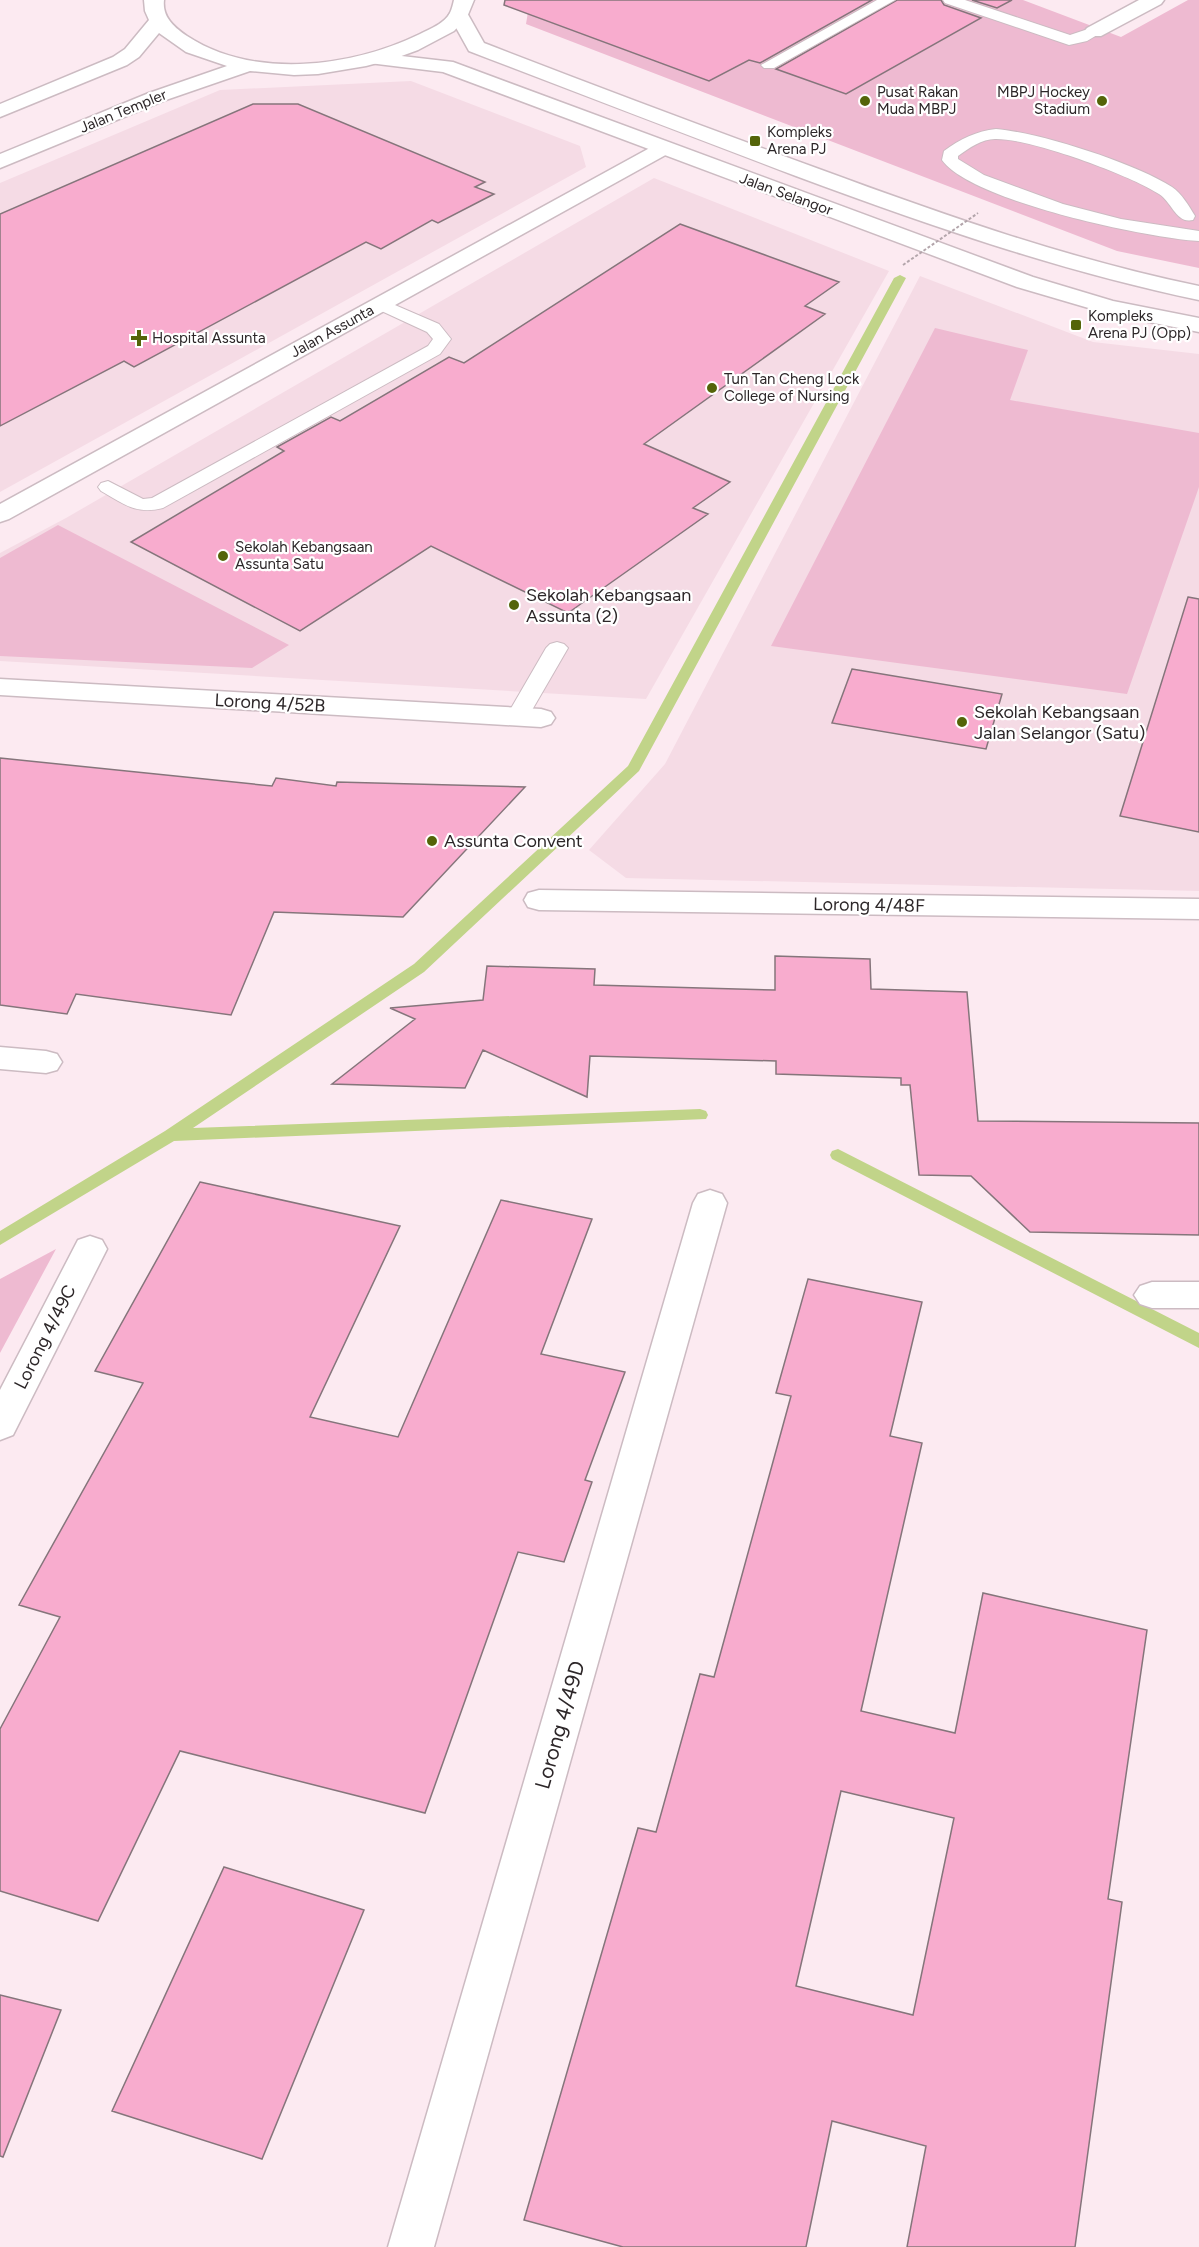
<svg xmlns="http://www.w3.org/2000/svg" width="1199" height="2247" font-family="Figtree,sans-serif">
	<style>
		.built { fill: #f5dbe5 }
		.green { fill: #eebad1 }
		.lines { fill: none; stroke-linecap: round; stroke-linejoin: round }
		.stream { fill: #c1d489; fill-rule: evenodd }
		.building { fill: #f8acce; stroke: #85757b; stroke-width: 1.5; fill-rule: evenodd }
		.lane-casing { stroke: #ccbbc2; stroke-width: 2 }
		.street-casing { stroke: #ccbbc2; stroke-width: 3 }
		.secondary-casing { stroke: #ccbbc2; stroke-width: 3 }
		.primary-casing { stroke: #ccbbc2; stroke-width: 3 }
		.lane { fill: #fff; fill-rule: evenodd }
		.street { fill: #fff; fill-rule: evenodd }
		.secondary { fill: #fff; fill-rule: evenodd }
		.primary { fill: #fff; fill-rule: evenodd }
		.path-bridge { stroke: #b3a5ab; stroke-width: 2; stroke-dasharray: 3 2; stroke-linecap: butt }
		.poi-dot { fill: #546409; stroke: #fff; stroke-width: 2 }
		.labels { text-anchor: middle; stroke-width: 4.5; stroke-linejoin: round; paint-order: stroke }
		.far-poi-label { font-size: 15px; fill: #2d2729; stroke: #fff; text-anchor: start }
		.far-street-label { font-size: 15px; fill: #2d2729; stroke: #fff }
		.poi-label { font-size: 18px; fill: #2d2729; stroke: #fff; text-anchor: start }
		.street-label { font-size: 18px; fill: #2d2729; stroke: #fff }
		.near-street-label { font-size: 21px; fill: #2d2729; stroke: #fff }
	</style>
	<rect width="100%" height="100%" fill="#fceaf1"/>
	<path class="built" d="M 411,81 L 580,146 L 586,167 L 0,492 L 0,183 L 220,90 Z
		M 654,178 L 889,271 L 646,699 L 0,661 L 0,553 L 66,518 Z
		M 920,276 L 1093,342 L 1199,354 L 1199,891 L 626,878 L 589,850 L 665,764 Z"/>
	<path class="green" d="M 530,0 L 1023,0 L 1121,37 L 1188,0 L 1199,0 L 1199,268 L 1117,251 L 526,24 Z
		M 935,328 L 1028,350 L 1010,400 L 1199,433 L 1199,487 L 1127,694 L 771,646 Z
		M 58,525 L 289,645 L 252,668 L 0,656 L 0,558 Z
		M 56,1249 L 0,1353 L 0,1279 Z"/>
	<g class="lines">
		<path class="stream" d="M 900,275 L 906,278 L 639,771 L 424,972 L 193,1128 L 700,1109 L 706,1111 L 708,1115 L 706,1119 L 174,1141 L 0,1245 L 0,1231 L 165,1131 L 414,964 L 628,766 L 894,278 Z
			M 838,1149 L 1199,1333 L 1199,1348 L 832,1159 L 830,1155 L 832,1151 Z"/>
	</g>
	<path class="building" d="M 505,0 L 872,0 L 760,63 L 749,60 L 709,81 L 504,5 Z
		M 897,0 L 941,0 L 944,5 L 981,18 L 846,94 L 776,69 Z
		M 972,0 L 1012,0 L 997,8 Z
		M 253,104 L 298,104 L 485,182 L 475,187 L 494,194 L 438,223 L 432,220 L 381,249 L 366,242 L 134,367 L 124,361 L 0,426 L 0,214 Z
		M 680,224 L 839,282 L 805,306 L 825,314 L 644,444 L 730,482 L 693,508 L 708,514 L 568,613 L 431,546 L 300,631 L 131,542 L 284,451 L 277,447 L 331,417 L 340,421 L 449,357 L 464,363 Z
		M 1188,597 L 1199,599 L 1199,832 L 1120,816 Z
		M 852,669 L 1002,694 L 986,749 L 832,723 Z
		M 0,758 L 272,786 L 276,778 L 336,786 L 337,782 L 525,787 L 403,917 L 274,912 L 231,1015 L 76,994 L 67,1014 L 0,1005 Z
		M 775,956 L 870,959 L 871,989 L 967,992 L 978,1121 L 1199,1123 L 1199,1235 L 1030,1232 L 971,1176 L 919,1175 L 910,1085 L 901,1085 L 901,1078 L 776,1074 L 776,1061 L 590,1056 L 587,1097 L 483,1050 L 465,1088 L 332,1084 L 415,1019 L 390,1008 L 483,1000 L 487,966 L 595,969 L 594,985 L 775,990 Z
		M 200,1182 L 400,1226 L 310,1417 L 398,1437 L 501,1200 L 592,1219 L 541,1354 L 625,1372 L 585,1480 L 592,1482 L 564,1562 L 518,1552 L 425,1813 L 180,1751 L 98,1921 L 0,1891 L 0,1729 L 60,1617 L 19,1605 L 143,1383 L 95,1371 Z
		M 808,1279 L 922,1302 L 890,1436 L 922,1443 L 861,1711 L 955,1733 L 983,1593 L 1147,1630 L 1108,1899 L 1122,1902 L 1075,2247 L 907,2247 L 926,2146 L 832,2121 L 806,2247 L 623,2247 L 524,2220 L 638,1828 L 656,1832 L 700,1674 L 714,1677 L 791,1396 L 776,1393 ZM 841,1791 L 954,1818 L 913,2015 L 796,1986 Z
		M 224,1867 L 364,1910 L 262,2159 L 112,2111 Z
		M 0,1995 L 61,2010 L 3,2157 L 0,2156 Z"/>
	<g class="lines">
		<g class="lane-casing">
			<path id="lane" d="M 877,0 L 895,0 L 774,68 L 764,68 L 761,65 Z
				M 943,0 L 965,0 L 1070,35 L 1094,27 L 1102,32 L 1087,41 L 1069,45 L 945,3 Z
				M 996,129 C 1041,133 1134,163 1172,187 C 1182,194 1189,206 1195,216 L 1193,220 C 1176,224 1172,202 1159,194 C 1130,175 1030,138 995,139 C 982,139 969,148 958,156 L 958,159 L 984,175 L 1063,204 L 1121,219 L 1199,231 L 1199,241 C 1147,238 971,201 942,160 L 944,151 C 960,139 977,131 996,129 Z
				M 381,299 L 439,324 L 451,339 L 440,354 L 163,508 C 136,515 124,504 101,491 L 98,487 L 101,483 L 108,481 L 143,499 L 152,498 L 428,346 L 433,339 L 427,332 L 375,308 L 372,304 L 375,300 Z
				M 557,642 L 564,644 L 568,648 L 528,717 L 525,722 L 517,724 L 509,722 L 506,717 L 546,648 L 550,644 Z"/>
		</g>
		<g class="street-casing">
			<path id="street" d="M 1139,0 L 1164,0 L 1161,4 L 1101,36 L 1087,36 L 1084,32 L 1087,28 Z
				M 664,142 L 671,144 L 675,148 L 671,152 L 9,519 L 0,522 L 0,504 L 657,144 Z
				M 0,679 L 541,709 L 551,712 L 555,718 L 551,724 L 541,727 L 0,695 Z
				M 539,890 L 1199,899 L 1199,919 L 539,910 L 528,907 L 524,900 L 528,893 Z
				M 0,1047 L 46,1051 L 57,1054 L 62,1062 L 57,1070 L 46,1073 L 0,1069 Z
				M 710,1190 L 722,1194 L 727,1203 L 434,2247 L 388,2247 L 693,1203 L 698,1194 Z
				M 90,1236 L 102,1240 L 107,1249 L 13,1435 L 0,1440 L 0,1390 L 78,1240 Z
				M 1152,1282 L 1199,1282 L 1199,1308 L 1152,1308 L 1140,1304 L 1134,1295 L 1140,1286 Z"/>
		</g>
		<g class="secondary-casing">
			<path id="secondary" d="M 459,9 L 466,11 L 484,43 C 595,86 707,128 819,169 C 944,215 1068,259 1199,286 L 1199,300 C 1060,271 928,225 796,176 C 687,135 578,93 469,51 L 449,15 L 452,11 Z
				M 376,53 L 453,62 L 1033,277 L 1113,301 L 1199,318 L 1199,332 L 1109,314 L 1017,287 L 443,72 L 369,63 L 366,59 L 369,55 Z"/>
		</g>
		<g class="primary-casing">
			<path id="primary" d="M 144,0 L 164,0 C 162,17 174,27 187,36 C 254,80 352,67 420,34 C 430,29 445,23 450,13 C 452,9 453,4 454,0 L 474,0 L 467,17 L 454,31 L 418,50 L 396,58 L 366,66 L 318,74 L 294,75 L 250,71 L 163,101 L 0,168 L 0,154 L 149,93 L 227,66 L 186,52 L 159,33 L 139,57 L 127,65 L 0,117 L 0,104 L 113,57 L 125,49 L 149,20 L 145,11 Z"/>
		</g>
		<use href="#lane" class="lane"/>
		<use href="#street" class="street"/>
		<use href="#secondary" class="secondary"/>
		<use href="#primary" class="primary"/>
		<path class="path-bridge" d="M 903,265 L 978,213"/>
	</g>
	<g class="poi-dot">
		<circle cx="865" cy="101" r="6"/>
		<circle cx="1102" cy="101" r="6"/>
		<rect x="749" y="135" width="12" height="12" rx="3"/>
		<rect x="1070" y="319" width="12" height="12" rx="3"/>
		<path d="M136 329h6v6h6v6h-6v6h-6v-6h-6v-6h6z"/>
		<circle cx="712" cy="388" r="6"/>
		<circle cx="223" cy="556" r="6"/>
		<circle cx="514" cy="605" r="6"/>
		<circle cx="962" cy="722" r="6"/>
		<circle cx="432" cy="841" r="6"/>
	</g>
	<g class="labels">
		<g class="far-poi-label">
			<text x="877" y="97">Pusat Rakan<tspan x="877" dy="17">Muda MBPJ</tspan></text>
			<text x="1090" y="97" text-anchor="end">MBPJ Hockey<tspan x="1090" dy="17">Stadium</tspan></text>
			<text x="767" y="137">Kompleks<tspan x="767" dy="17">Arena PJ</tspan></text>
			<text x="1088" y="321">Kompleks<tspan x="1088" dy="17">Arena PJ (Opp)</tspan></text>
			<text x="152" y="343">Hospital Assunta</text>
			<text x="724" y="384">Tun Tan Cheng Lock<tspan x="724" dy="17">College of Nursing</tspan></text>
			<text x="235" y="552">Sekolah Kebangsaan<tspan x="235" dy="17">Assunta Satu</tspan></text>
		</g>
		<g class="far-street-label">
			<text transform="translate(123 111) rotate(-22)" y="5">Jalan Templer</text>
			<text transform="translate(786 194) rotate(20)" y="5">Jalan Selangor</text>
			<text transform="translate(332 331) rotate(-29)" y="5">Jalan Assunta</text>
		</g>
		<g class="poi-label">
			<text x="526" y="601">Sekolah Kebangsaan<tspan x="526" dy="21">Assunta (2)</tspan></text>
			<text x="974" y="718">Sekolah Kebangsaan<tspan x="974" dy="21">Jalan Selangor (Satu)</tspan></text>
			<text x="444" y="847">Assunta Convent</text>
		</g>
		<g class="street-label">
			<text transform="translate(270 703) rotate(3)" y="6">Lorong 4/52B</text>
			<text transform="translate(869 905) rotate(1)" y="6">Lorong 4/48F</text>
			<text transform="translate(45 1337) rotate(-63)" y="6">Lorong 4/49C</text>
		</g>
		<g class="near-street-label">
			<text transform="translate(560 1725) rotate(-74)" y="7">Lorong 4/49D</text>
		</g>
	</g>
</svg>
